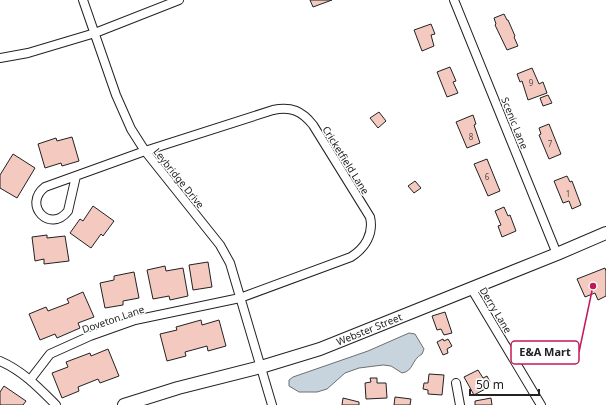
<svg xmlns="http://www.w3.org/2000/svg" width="606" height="405" font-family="'Noto Sans',sans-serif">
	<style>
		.water { fill: #c7d3dd; stroke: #6f6f6f }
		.building { fill: #f3c9c0; stroke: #222 }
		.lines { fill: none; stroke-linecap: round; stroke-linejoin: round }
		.street-casing { stroke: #222; stroke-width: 10 }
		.secondary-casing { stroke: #222; stroke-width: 14 }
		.street { stroke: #fff; stroke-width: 8 }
		.secondary { stroke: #fff; stroke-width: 12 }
		.labels { text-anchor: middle; stroke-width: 3; stroke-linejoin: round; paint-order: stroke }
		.number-label { font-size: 8px; fill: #564c4a }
		.street-label { font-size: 10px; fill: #222; stroke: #fff }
		.leader { fill: none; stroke: #c2185b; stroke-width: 1.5 }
		.callout-dot { fill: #c2185b; stroke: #fff; stroke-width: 1.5 }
		.callout { fill: #fff; stroke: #c2185b; stroke-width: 1.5 }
		.callout-label { font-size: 11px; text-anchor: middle; font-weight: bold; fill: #222 }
	</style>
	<rect width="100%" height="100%" fill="#fff"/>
	<path class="water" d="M 409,333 L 415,334 L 424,349 L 422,354 C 411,360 414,371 402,373 L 391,366 L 383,365 L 359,368 L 345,373 L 327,389 L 317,392 L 299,392 L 289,386 L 289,380 L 293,377 L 368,351 Z"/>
	<path class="building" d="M 310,0 L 332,0 L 313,7 Z
		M 504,14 L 507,20 L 508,20 L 515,36 L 514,37 L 518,46 L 507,50 L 495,25 L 496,24 L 494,18 Z
		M 431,24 L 435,34 L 431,35 L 434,46 L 422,51 L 414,30 Z
		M 450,67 L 456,81 L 453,82 L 458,93 L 447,97 L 437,72 Z
		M 532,68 L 539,84 L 543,82 L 547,93 L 528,100 L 522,81 L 520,82 L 517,74 Z
		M 548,95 L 552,103 L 543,106 L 540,98 Z
		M 379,112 L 386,121 L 378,128 L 370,118 Z
		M 473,115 L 476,124 L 474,125 L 480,143 L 467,148 L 456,122 Z
		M 549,124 L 561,154 L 549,159 L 539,135 L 541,134 L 539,128 Z
		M 72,137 L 79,161 L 62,166 L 61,163 L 45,168 L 38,144 L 56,138 L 57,141 Z
		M 13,154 L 35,168 L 17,198 L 0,188 L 0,175 Z
		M 487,159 L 500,191 L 488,196 L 474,164 Z
		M 567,176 L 570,182 L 572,181 L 581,205 L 572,209 L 569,201 L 563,203 L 554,181 Z
		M 415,181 L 421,188 L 414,193 L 408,186 Z
		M 93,206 L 114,221 L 103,236 L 101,234 L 91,248 L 70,233 L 80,219 L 83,221 Z
		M 504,207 L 508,216 L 510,215 L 516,231 L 502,237 L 498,226 L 501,225 L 495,211 Z
		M 47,235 L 47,238 L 65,236 L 69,261 L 44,264 L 44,259 L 35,261 L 32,237 Z
		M 208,262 L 212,287 L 193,290 L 189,265 Z
		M 165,266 L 166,271 L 183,268 L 188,296 L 170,300 L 169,296 L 153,299 L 147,270 Z
		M 605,268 L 606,271 L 606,296 L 598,300 L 595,293 L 585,297 L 577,279 Z
		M 134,272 L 139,298 L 123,301 L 123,305 L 105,308 L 100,283 L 114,280 L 114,276 Z
		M 83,292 L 94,317 L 78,323 L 80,328 L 57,338 L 55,334 L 40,340 L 29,314 L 46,307 L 48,311 L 69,303 L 67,299 Z
		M 445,312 L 452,333 L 444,335 L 441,329 L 437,330 L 432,316 Z
		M 201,320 L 202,325 L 219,320 L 226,346 L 208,351 L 207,346 L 185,352 L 186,356 L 167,361 L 160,334 L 177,330 L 176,327 Z
		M 443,339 L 444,341 L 448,339 L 452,346 L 447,349 L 448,353 L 443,355 L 437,342 Z
		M 108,349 L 119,376 L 100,383 L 98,379 L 78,387 L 79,391 L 62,398 L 52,373 L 68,367 L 66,362 L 90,353 L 91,356 Z
		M 478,370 L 483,378 L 487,376 L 490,382 L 487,383 L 489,387 L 474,395 L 464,377 Z
		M 429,374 L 444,375 L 442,395 L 428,394 L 428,390 L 423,389 L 424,383 L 428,383 Z
		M 370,378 L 377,378 L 377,383 L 386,383 L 387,398 L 366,399 L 365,383 L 371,382 Z
		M 4,386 L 26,401 L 23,405 L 0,405 L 0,392 Z
		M 395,397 L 411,399 L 410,405 L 394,405 Z
		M 343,398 L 359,402 L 359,405 L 342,405 Z
		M 491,398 L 492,405 L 475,405 L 475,401 Z"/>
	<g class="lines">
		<g class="street-casing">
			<path id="street" d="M 83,0 L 116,95 L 131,129 L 145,151 L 220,245 L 230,263 L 272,405
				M 454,0 L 557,254
				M 0,58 L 28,53 L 95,33 L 179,0
				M 471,288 L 541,405
				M 0,361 C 23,371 39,388 56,405
				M 30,380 L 50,354 L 90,336 L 135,320 L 240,298 L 351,257 C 365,248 374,234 370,217 L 313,125 C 302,111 291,106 273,110 L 145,151 L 45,187 C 22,205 50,234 68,211 L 76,176
				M 456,383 L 460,405"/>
		</g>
		<g class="secondary-casing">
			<path id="secondary" d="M 124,405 L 178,388 L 261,367 L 320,349 L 557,254 L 606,233"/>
		</g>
		<use href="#street" class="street"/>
		<use href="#secondary" class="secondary"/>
	</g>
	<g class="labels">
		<g class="number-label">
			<text x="531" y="86">9</text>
			<text x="471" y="140">8</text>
			<text x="550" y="147">7</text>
			<text x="487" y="180">6</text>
			<text x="568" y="197">1</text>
		</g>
		<g class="street-label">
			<text transform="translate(515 123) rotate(68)" y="4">Scenic Lane</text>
			<text transform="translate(346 160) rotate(58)" y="4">Cricketfield Lane</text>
			<text transform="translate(179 178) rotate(51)" y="4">Leybridge Drive</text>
			<text transform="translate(496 310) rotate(59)" y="4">Derry Lane</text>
			<text transform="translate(113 319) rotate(-19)" y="4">Doveton Lane</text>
			<text transform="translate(369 329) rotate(-22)" y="4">Webster Street</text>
		</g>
	</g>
	<path class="leader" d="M593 286L579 352"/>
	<circle class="callout-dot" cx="593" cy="286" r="4"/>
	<rect class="callout" x="511" y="341" width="68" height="23" rx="4"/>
	<g class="callout-label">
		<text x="545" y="356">E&amp;A Mart</text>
	</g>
	<path d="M470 389v6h69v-6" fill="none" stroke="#222222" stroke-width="2"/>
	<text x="476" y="389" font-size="12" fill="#222222" stroke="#ffffff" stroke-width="3" paint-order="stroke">50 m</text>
</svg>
